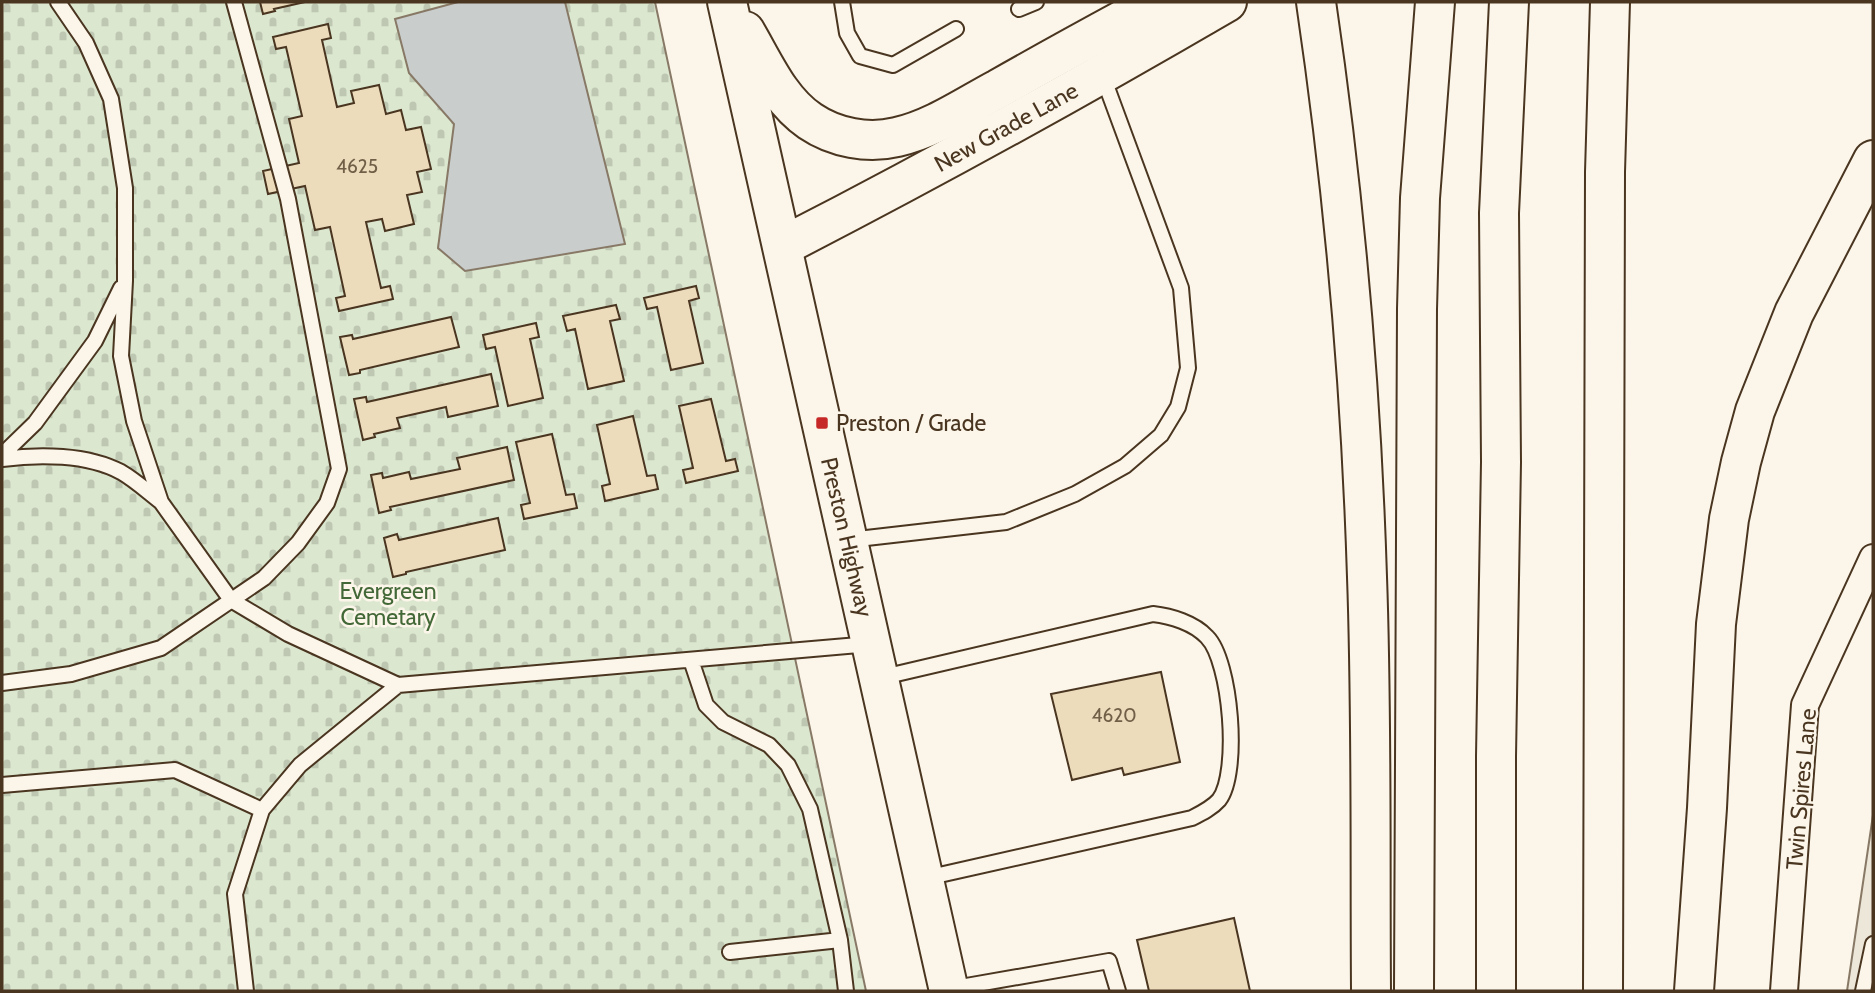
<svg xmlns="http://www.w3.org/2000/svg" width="1875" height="993" font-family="Cabin,sans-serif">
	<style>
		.cemetery { fill: url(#cemetery-stones); stroke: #887966; stroke-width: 2 }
		.parking { fill: #ede7d9; stroke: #887966; stroke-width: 2 }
		.water { fill: #c9cecd; stroke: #887966; stroke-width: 2 }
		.building { fill: #ecdcbc; stroke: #4a3520; stroke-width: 2 }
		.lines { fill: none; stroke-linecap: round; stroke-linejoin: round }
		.lane-casing { stroke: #4a3520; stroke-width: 18 }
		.street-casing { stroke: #4a3520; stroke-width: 30 }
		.secondary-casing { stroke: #4a3520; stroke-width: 42 }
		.primary-casing { stroke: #4a3520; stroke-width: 42 }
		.highway-casing { stroke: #4a3520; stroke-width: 42 }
		.lane { stroke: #fbf6e9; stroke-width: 14 }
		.street { stroke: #fbf6e9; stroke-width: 26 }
		.secondary { stroke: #fbf6e9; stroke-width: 38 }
		.primary { stroke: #fbf6e9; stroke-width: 38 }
		.highway { stroke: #fbf6e9; stroke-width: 38 }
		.poi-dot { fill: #c62828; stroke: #fbf6e9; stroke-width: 2.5 }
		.labels { text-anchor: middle; stroke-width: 5; stroke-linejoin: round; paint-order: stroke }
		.number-label { font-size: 19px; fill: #725f47 }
		.street-label { font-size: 23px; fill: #4a3520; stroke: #fbf6e9 }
		.poi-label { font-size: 23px; fill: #4a3520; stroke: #fbf6e9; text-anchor: start }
		.park-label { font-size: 23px; fill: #436837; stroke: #fbf6e9 }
	</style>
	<defs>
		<pattern id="cemetery-stones" width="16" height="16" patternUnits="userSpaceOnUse" patternTransform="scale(1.75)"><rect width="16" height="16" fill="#dce7d0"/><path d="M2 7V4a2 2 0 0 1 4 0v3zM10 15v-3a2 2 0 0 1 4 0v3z" fill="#bec7b2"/></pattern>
	</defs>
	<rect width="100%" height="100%" fill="#fbf6e9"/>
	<path class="cemetery" d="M 2,2 L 655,2 L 866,991 L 2,991 Z"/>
	<path class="parking" d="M 1873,815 L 1873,991 L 1847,991 Z"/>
	<path class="water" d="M 458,2 L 565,2 L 625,244 L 465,271 L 438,248 L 454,124 L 409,73 L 395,19 Z"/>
	<path class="building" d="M 260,2 L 305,2 L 274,9 L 275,11 L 263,14 Z
		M 328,24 L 331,38 L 322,40 L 337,107 L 354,103 L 351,91 L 379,85 L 386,114 L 401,110 L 406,130 L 421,127 L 431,169 L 417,172 L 422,192 L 407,195 L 414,224 L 385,231 L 382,219 L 366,222 L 381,288 L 390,286 L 393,299 L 339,311 L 336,298 L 345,296 L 330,227 L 315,230 L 305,186 L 268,194 L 263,171 L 299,163 L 289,119 L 302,116 L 286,47 L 276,49 L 273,37 Z
		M 696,286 L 699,298 L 689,301 L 703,363 L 671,370 L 657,307 L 647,309 L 644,298 Z
		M 616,305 L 620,319 L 610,321 L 624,381 L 588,389 L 575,329 L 567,331 L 563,316 Z
		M 451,317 L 459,347 L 360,370 L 360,373 L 349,375 L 340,337 L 352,335 L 353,339 Z
		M 536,323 L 539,337 L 530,339 L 543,398 L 508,406 L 495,347 L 486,349 L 483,335 Z
		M 491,374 L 498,406 L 448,417 L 446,407 L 397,418 L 400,428 L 374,434 L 375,437 L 363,440 L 354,399 L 366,397 L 367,402 Z
		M 711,399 L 726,461 L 735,459 L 738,471 L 686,483 L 683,470 L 693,468 L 679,406 Z
		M 633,416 L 647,476 L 655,475 L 658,489 L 605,501 L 602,486 L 610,484 L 597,425 Z
		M 552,434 L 566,495 L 574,494 L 577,508 L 524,519 L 521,505 L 530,503 L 516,442 Z
		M 507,447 L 514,480 L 390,507 L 391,510 L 379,513 L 371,475 L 382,473 L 383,478 L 409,472 L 411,479 L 460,469 L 457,458 Z
		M 498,518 L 505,550 L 406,572 L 406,574 L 393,577 L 384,538 L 397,534 L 399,540 Z
		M 1161,672 L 1180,762 L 1124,775 L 1122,768 L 1072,780 L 1051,694 Z
		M 1234,918 L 1250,991 L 1149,991 L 1137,940 Z"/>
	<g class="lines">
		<g class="lane-casing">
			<path id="lane" d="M 58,2 L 86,43 L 111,99 L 125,188 L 125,281 L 121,356 L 134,421 L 161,502 L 231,600 L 288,634 L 398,685 L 870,644
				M 842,2 L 847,33 L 860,56 L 893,65 L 956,29
				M 1019,9 L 1036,2
				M 2,455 L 35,423 L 95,341 L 121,288
				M 2,459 C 39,454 87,454 121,472 C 135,480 148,492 161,502
				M 849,540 L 1006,522 L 1075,494 L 1125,466 L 1161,435 L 1178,407 L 1188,368 L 1181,288 L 1102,74
				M 691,660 L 706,705 L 723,722 L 769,745 L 788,765 L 810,809 L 840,940 L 846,991
				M 879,678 L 1153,614 C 1171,616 1194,623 1207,637 C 1231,661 1240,773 1219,800 C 1212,808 1202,813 1192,818 L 926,878
				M 2,683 L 71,674 L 161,648 L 264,578 L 298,543 L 327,503 L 339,469 L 288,199 L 234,2
				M 2,785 L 175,770 L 262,810
				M 730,952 L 840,940
				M 949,989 L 1109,961 L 1118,991
				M 246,991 L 235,894 L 262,810 L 300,765 L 398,685
				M 1863,991 L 1873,944"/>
		</g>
		<g class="street-casing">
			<path id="street" d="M 1784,991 L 1805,705 L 1873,558"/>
		</g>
		<g class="secondary-casing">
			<path id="secondary" d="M 783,246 C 933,169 1081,87 1227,2"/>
		</g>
		<g class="primary-casing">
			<path id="primary" d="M 727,2 L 949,991
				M 745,31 C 764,63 779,100 810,121 C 835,138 868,144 897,137 C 933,129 966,106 998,89 C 1049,60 1100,32 1152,4 L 1204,15"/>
		</g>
		<g class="highway-casing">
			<path id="highway" d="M 1316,2 C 1344,192 1361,385 1367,577 C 1372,715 1370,853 1371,991
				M 1414,991 L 1417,309 L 1420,198 L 1435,2
				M 1496,991 L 1496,756 L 1501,462 L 1499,213 L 1509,2
				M 1603,991 L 1605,172 L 1610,2
				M 1694,991 L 1707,808 L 1716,624 L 1729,519 L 1741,462 L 1755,411 L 1794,313 L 1873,160"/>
		</g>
		<use href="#lane" class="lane"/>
		<use href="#street" class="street"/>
		<use href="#secondary" class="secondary"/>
		<use href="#primary" class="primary"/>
		<use href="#highway" class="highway"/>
	</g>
	<rect class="poi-dot" x="815" y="416" width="14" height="14" rx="3.5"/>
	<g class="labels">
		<g class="number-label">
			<text x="357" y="173">4625</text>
			<text x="1114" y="722">4620</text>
		</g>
		<g class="street-label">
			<text transform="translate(1006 127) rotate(-29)" y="8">New Grade Lane</text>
			<text transform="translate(847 537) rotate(77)" y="8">Preston Highway</text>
			<text transform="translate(1801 789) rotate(-85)" y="8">Twin Spires Lane</text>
		</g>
		<g class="poi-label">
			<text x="836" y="431">Preston / Grade</text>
		</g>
		<g class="park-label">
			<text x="388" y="599">Evergreen<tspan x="388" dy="26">Cemetary</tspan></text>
		</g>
	</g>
	<rect width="1875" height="993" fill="none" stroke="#4a3520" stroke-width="7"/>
</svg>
